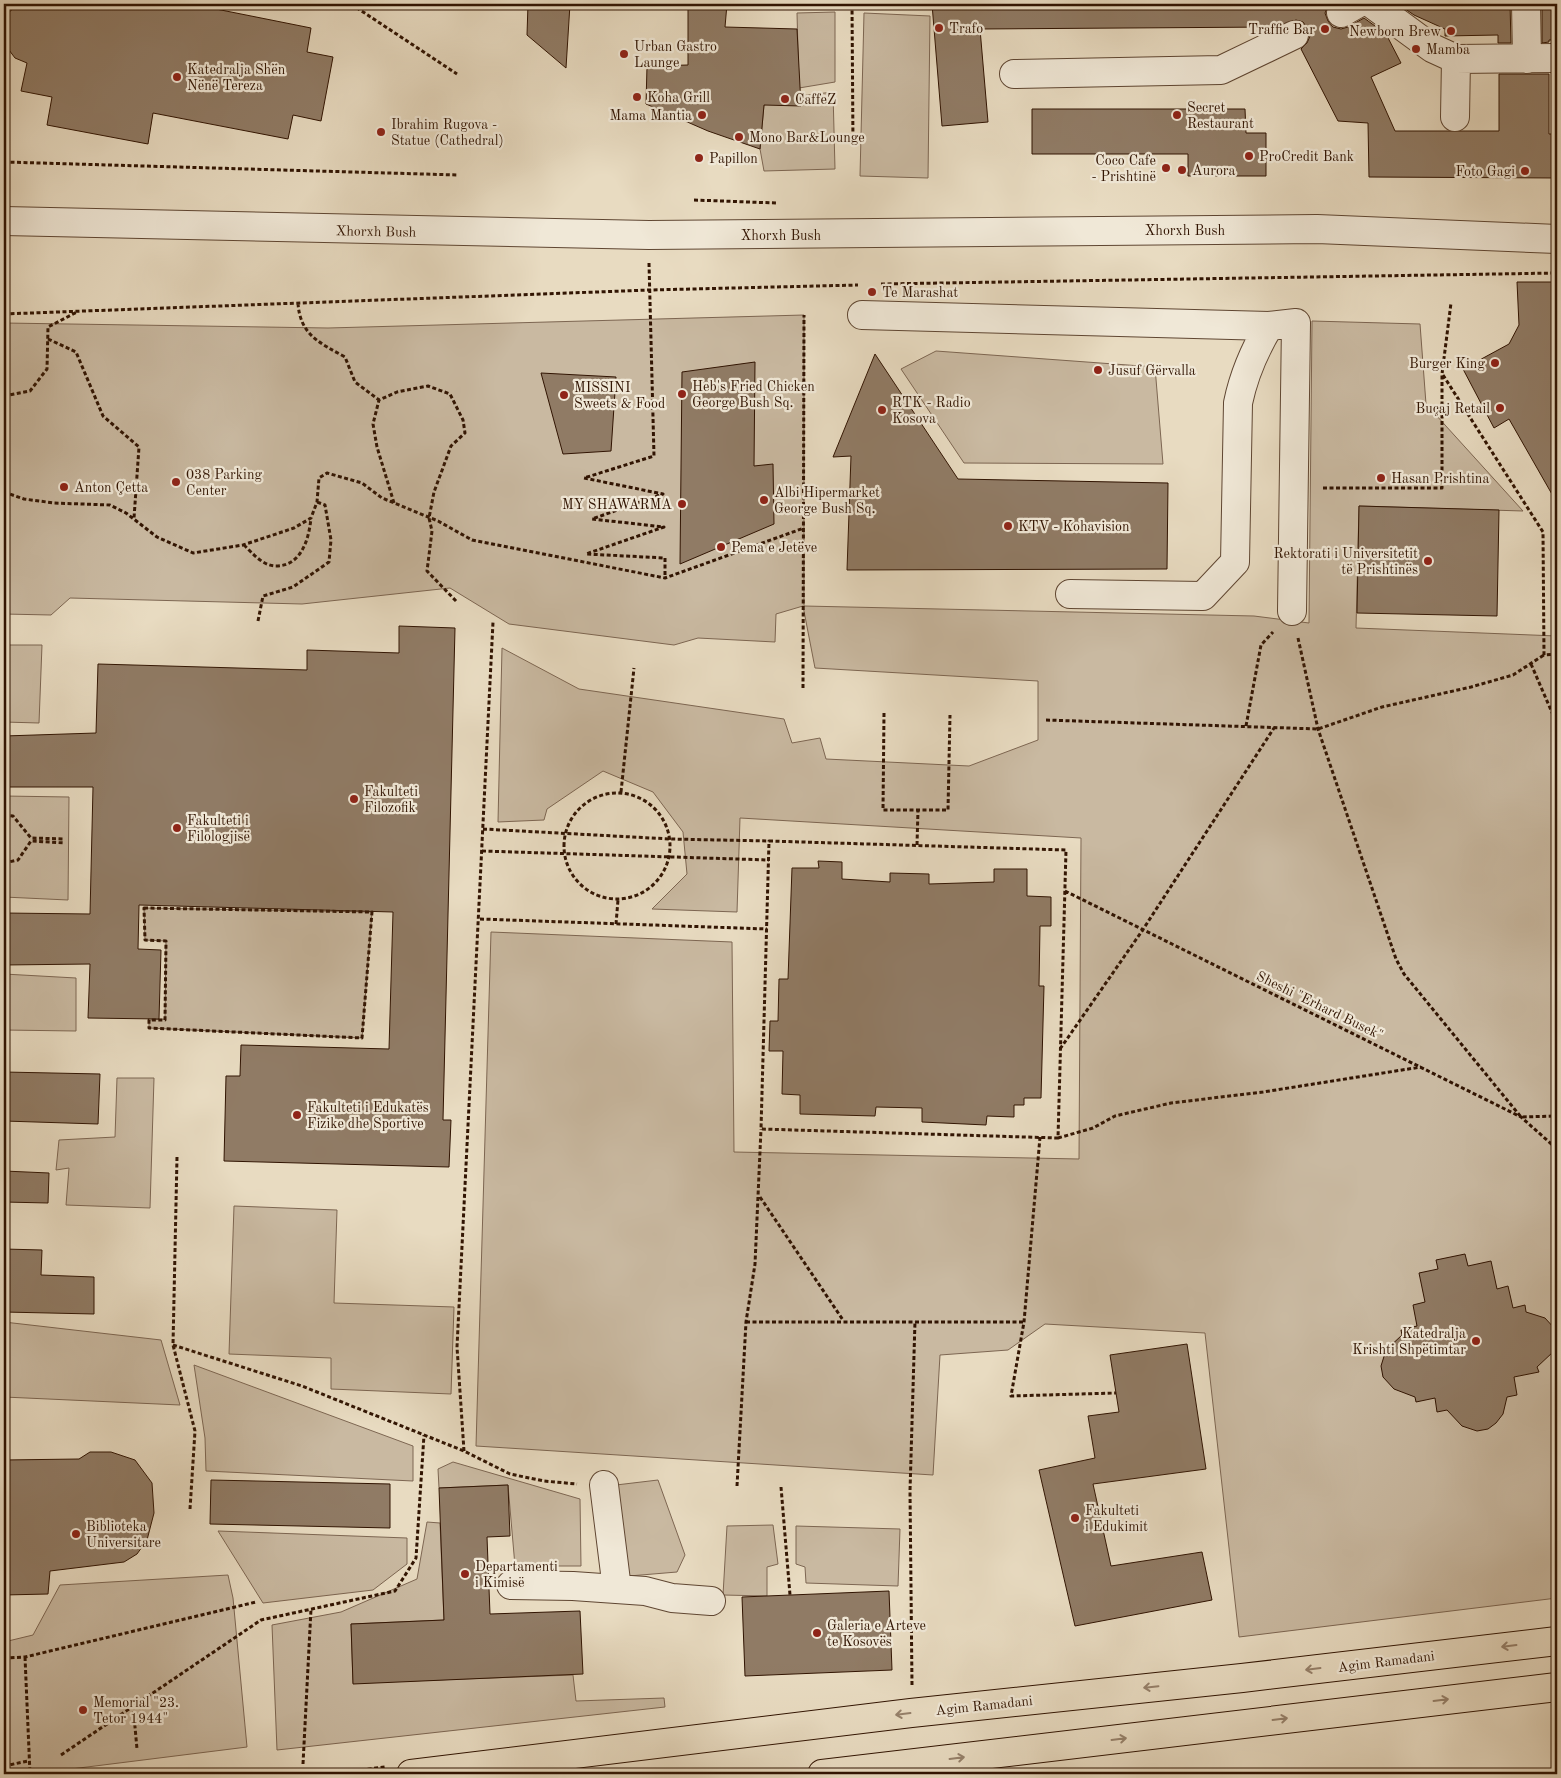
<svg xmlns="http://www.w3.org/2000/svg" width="1561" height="1778" font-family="'Old Standard TT',serif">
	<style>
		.green { fill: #c9b9a1; stroke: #7d6652 }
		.building { fill: #907b65; stroke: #311402 }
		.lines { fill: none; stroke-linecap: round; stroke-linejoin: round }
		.minor-casing { stroke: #5f4632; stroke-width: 30 }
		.major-casing { stroke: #311402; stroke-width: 30 }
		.path { stroke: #311402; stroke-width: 3; stroke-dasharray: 4 2.5; stroke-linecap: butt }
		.minor { stroke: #f0e8d7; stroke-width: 28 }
		.major { stroke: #e8dbc1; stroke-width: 28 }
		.oneway { stroke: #96816b }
		.poi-dot { fill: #8f2418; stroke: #f0e8d7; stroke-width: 2 }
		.labels { text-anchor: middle; stroke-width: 4.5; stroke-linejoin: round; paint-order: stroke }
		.poi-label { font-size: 14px; fill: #311402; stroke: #f0e8d7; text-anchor: start }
		.street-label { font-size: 14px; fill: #311402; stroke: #f0e8d7 }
	</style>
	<rect width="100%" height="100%" fill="#e8dbc1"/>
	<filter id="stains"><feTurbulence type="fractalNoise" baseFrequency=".004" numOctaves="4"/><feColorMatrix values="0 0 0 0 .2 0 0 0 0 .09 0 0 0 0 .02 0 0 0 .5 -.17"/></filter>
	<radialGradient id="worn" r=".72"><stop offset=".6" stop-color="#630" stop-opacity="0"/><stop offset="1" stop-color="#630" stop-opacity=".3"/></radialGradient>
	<path class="green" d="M 835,12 L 835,82 L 799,88 L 797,13 Z
		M 864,13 L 930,16 L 928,178 L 860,176 Z
		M 833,92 L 835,169 L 764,171 L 760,149 L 764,105 L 800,96 Z
		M 804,315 L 804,606 L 1254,616 L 1309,623 L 1312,321 L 1420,324 L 1426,404 L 1523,511 L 1359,506 L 1356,628 L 1557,636 L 1557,1598 L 1239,1637 L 1205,1333 L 1045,1324 L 1008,1350 L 940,1355 L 933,1475 L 476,1446 L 491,932 L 732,942 L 734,1152 L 1079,1159 L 1081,838 L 740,818 L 737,912 L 652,909 L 687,874 L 683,832 L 653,792 L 603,771 L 547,809 L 544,820 L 498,822 L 502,648 L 579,689 L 784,719 L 792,743 L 820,738 L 826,759 L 969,766 L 1038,740 L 1038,681 L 815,668 L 803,606 L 776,614 L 775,642 L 698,638 L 674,645 L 509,624 L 450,588 L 302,604 L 70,598 L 51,615 L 4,614 L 4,323 L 328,328 Z
		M 936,351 L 1155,367 L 1163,464 L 964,463 L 901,369 Z
		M 4,645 L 42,645 L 39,723 L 4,722 Z
		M 4,796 L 69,797 L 68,900 L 4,897 Z
		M 144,908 L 372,912 L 362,1038 L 149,1028 L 149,1020 L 165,1019 L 166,941 L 145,940 Z
		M 4,974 L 76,978 L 76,1031 L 4,1030 Z
		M 117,1078 L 154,1078 L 150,1208 L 66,1205 L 69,1168 L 56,1170 L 59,1140 L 115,1137 Z
		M 234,1206 L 337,1210 L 334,1303 L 454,1307 L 451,1394 L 331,1389 L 331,1358 L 229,1354 Z
		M 4,1322 L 161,1340 L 180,1405 L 4,1397 Z
		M 194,1365 L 413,1446 L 413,1481 L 206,1471 L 205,1438 Z
		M 453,1462 L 580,1499 L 581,1566 L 515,1566 L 508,1485 L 439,1488 L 438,1469 Z
		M 658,1480 L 685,1555 L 677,1572 L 629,1576 L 616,1485 Z
		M 427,1522 L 440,1523 L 444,1620 L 351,1624 L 353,1683 L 573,1675 L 576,1701 L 664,1698 L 665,1707 L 277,1750 L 272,1625 L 341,1612 L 417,1579 Z
		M 773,1525 L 778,1564 L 767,1567 L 767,1596 L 723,1595 L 727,1526 Z
		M 796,1526 L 900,1529 L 898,1586 L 806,1583 L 805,1567 L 796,1564 Z
		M 218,1531 L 407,1538 L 407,1564 L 373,1590 L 263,1603 Z
		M 228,1575 L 233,1598 L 247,1747 L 31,1774 L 4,1774 L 4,1642 L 33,1635 L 60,1585 Z"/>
	<path class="building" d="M 18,4 L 191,4 L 311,28 L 307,52 L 333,57 L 321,121 L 293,115 L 288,139 L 153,113 L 148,144 L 47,125 L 52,97 L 21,91 L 27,63 L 15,58 L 6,46 L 4,36 L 5,16 Z
		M 528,4 L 570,4 L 566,68 L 527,35 Z
		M 688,4 L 727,4 L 725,27 L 797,29 L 801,106 L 764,105 L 760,149 L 708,131 L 646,104 L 647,66 L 688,65 Z
		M 932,4 L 1329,4 L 1325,13 L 1328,21 L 1333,27 L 1341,29 L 1348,27 L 1364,18 L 1386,34 L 1401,63 L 1371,77 L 1395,131 L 1499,131 L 1499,74 L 1549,74 L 1549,134 L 1557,134 L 1557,178 L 1369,177 L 1368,123 L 1338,121 L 1301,49 L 1307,43 L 1310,36 L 1308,29 L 1303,22 L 1296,20 L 1274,27 L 980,29 L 988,122 L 942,126 Z
		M 1398,4 L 1510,4 L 1511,43 L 1498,43 L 1498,35 L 1445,36 L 1445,29 L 1414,15 Z
		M 1542,4 L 1557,4 L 1557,40 L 1549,40 L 1549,42 L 1542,43 Z
		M 1032,109 L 1245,109 L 1246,133 L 1266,133 L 1266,176 L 1188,176 L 1188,154 L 1032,154 Z
		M 1517,282 L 1557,282 L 1557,503 L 1509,419 L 1494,428 L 1463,369 L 1509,344 L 1519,325 Z
		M 875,354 L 958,479 L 1168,483 L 1167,569 L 847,570 L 851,456 L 833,457 Z
		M 755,362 L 754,466 L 773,464 L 774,524 L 680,564 L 682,372 Z
		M 541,373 L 616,377 L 611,451 L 563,454 Z
		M 1359,506 L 1499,510 L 1497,616 L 1357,613 Z
		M 399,626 L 455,628 L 443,1120 L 451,1120 L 449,1167 L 224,1161 L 226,1076 L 240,1076 L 241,1045 L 389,1049 L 393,912 L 139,905 L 138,949 L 161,950 L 159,1019 L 88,1018 L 90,964 L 4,965 L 4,913 L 90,914 L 93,787 L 4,787 L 4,736 L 96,733 L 98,664 L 307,670 L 307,650 L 399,653 Z
		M 818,861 L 842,862 L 842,879 L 890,882 L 890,873 L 929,874 L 929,884 L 994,882 L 994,869 L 1027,869 L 1027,896 L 1051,897 L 1051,926 L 1040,926 L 1039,986 L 1044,986 L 1041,1098 L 1024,1098 L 1024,1105 L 1014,1105 L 1014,1117 L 987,1116 L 986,1125 L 922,1122 L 922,1108 L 876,1107 L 875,1116 L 800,1114 L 800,1095 L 782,1094 L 783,1051 L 769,1051 L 770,1021 L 778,1021 L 779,979 L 788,979 L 792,868 L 819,868 Z
		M 4,1072 L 100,1074 L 98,1124 L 4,1121 Z
		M 4,1171 L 49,1173 L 48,1203 L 4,1202 Z
		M 4,1249 L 42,1250 L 41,1275 L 94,1277 L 94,1314 L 4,1312 Z
		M 1465,1254 L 1468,1266 L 1491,1261 L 1497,1289 L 1508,1286 L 1513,1308 L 1525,1305 L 1526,1312 L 1545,1318 L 1555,1329 L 1557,1339 L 1553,1352 L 1537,1367 L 1539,1372 L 1514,1377 L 1517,1395 L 1507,1397 L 1503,1414 L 1496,1423 L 1488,1429 L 1477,1431 L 1462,1426 L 1447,1410 L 1437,1412 L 1435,1398 L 1416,1402 L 1415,1397 L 1394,1389 L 1383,1377 L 1381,1366 L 1386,1350 L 1402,1335 L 1401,1330 L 1417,1326 L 1413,1305 L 1425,1302 L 1419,1273 L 1438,1269 L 1436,1260 Z
		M 1187,1344 L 1206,1469 L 1093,1484 L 1111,1566 L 1202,1552 L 1212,1600 L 1075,1626 L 1039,1470 L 1095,1458 L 1088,1416 L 1119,1412 L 1110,1355 Z
		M 90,1452 L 111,1452 L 135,1460 L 152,1483 L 154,1513 L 147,1540 L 137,1554 L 124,1562 L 50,1571 L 48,1594 L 4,1595 L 4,1460 L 79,1459 Z
		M 211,1480 L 390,1484 L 390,1528 L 210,1524 Z
		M 508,1485 L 510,1536 L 487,1537 L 490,1614 L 580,1611 L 583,1674 L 353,1684 L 351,1624 L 444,1620 L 439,1488 Z
		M 889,1591 L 892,1670 L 745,1676 L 742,1597 Z"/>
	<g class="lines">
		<g class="minor-casing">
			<path id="minor" d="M 1372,4 L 1432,48 L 1456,59 L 1557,58
				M 1526,4 L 1527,59
				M 1341,13 L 1357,4
				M 1014,74 L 1221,70 L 1294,35
				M 1455,117 L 1456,59
				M 4,221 L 649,235 L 1317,229 L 1557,239
				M 862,315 L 1269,326
				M 1070,594 L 1203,596 L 1235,562 L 1238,403 C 1244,374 1254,351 1269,326 L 1296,323 L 1292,611
				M 604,1485 L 617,1589
				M 511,1585 L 573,1586 L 645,1591 L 672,1598 L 711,1601"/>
		</g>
		<g class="major-casing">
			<path id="major" d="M 411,1774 L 911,1713 L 1242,1678 L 1557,1641
				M 822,1774 L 1557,1687"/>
		</g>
		<path class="path" d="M 351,4 L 457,74
			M 852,4 L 853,145
			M 4,162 L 457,175
			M 694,200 L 776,203
			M 649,263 L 654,456 L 584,478 L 663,494 L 592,519 L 664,527 L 586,554 L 665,558 L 665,578
			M 881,284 L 1557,273
			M 298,303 C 300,335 320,343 345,357 L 355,382 L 379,400
			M 4,314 L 650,290 L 858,285
			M 48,339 L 76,352 L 103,416 L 139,447 L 134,518
			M 1443,375 L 1543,532 L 1544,655 L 1557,654
			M 4,396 L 30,391 L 47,369 L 48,327 L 77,312
			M 1323,488 L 1442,488 L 1442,374 L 1451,303
			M 4,492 L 24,499 L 54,503 L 110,505 L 126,513 L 157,537 L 193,553 L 243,545 L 294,528 L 311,518 L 317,502 L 319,478 L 327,473 L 362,483 L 382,498 L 438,521 L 472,540 L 665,578 L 804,528
			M 394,503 L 377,447 L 373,424 L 379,400 L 397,392 L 428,386 L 450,394 L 463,420 L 465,433 L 451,446 L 434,492 L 429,518 L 432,531 L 427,571 L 457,602
			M 244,545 C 252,553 263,566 276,566 C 302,566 309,538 311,518
			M 258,621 L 263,596 L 293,587 L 329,562 L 331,540 L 325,505 L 317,502
			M 1298,638 L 1318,729 L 1396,959 L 1404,974 L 1521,1117 L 1557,1116
			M 1531,664 L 1557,724
			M 803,688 L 804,315
			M 884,713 L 883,810 L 948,810 L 950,715
			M 1046,720 L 1318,729 L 1382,707 L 1471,687 L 1513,675 L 1544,655
			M 1246,726 L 1261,645 L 1273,632
			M 621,792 L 634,668
			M564 846a53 53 0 1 1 106 0a53 53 0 1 1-106 0Z
			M 4,815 L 13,816 L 31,838 L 65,839
			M 483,829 L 670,839 L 769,841
			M 769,841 L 1066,850 L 1058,1138 L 761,1129 Z
			M 917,845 L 918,810
			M 482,851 L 769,860
			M 4,863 L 18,860 L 31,841 L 65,843
			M 1065,891 L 1521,1117 L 1557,1149
			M 144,908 L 372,912 L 362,1038 L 149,1028 L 149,1020 L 165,1020 L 166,941 L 145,940 Z
			M 480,919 L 767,929
			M 616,924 L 618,900
			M 1060,1049 L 1142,931 L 1274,728
			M 1040,1137 L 1024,1322 L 1011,1396 L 1116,1393
			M 1058,1138 L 1093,1128 L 1115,1116 L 1171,1103 L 1263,1092 L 1421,1067
			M 177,1157 L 173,1345 L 195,1431 L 190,1509
			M 760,1197 L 843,1320
			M 746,1322 L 1024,1322
			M 173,1345 L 302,1386 L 464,1451 L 510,1474 L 544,1481 L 577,1484
			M 464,1451 L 457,1347 L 493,622
			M 737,1486 L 746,1322 L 755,1264 L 761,1129
			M 781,1487 L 790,1595
			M 25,1657 L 30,1774
			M 4,1658 L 25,1657 L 256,1602
			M 912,1685 L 910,1491 L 915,1321
			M 133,1705 L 137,1749
			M 61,1755 L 261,1620 L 395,1591 L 416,1558 L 424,1435
			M 303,1764 L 311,1609
			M 4,1766 L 28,1761
			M 265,1774 L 266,1774
			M 329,1774 L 385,1767"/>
		<use href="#minor" class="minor"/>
		<use href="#major" class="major"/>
	</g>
	<defs><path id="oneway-shaft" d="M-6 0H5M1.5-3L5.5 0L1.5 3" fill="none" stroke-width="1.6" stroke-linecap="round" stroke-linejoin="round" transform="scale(1.25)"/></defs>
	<g class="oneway">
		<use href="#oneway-shaft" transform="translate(1509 1646) rotate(173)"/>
		<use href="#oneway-shaft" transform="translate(1313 1669) rotate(173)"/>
		<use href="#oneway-shaft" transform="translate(1151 1687) rotate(174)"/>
		<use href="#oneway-shaft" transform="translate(1441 1700) rotate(-7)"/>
		<use href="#oneway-shaft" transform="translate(903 1714) rotate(173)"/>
		<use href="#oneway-shaft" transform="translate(1280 1719) rotate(-7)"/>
		<use href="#oneway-shaft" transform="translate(1119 1739) rotate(-7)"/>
		<use href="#oneway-shaft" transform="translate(957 1758) rotate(-7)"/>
	</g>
	<g class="poi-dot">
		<circle cx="939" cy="28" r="5"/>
		<circle cx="1325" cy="29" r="5"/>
		<circle cx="1451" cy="31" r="5"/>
		<circle cx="1416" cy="49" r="5"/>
		<circle cx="624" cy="54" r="5"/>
		<circle cx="177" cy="77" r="5"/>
		<circle cx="637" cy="97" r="5"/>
		<circle cx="785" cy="99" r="5"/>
		<circle cx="702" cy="115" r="5"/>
		<circle cx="1177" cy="115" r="5"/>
		<circle cx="381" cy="132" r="5"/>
		<circle cx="739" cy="137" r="5"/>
		<circle cx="1249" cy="156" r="5"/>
		<circle cx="699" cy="158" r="5"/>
		<circle cx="1166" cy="168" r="5"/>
		<circle cx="1182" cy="170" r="5"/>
		<circle cx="1525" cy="171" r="5"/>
		<circle cx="872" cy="292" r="5"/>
		<circle cx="1495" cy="363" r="5"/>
		<circle cx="1098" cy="370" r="5"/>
		<circle cx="682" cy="394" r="5"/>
		<circle cx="564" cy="395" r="5"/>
		<circle cx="1500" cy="408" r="5"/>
		<circle cx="882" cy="410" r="5"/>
		<circle cx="1381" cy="478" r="5"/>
		<circle cx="176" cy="482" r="5"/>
		<circle cx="64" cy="487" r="5"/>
		<circle cx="764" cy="500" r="5"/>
		<circle cx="682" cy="504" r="5"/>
		<circle cx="1008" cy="526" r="5"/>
		<circle cx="721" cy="547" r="5"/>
		<circle cx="1428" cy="561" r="5"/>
		<circle cx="354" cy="799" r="5"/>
		<circle cx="177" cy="828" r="5"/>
		<circle cx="297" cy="1115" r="5"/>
		<circle cx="1476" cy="1341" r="5"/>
		<circle cx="1075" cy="1518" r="5"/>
		<circle cx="76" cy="1534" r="5"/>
		<circle cx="465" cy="1574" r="5"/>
		<circle cx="817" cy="1633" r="5"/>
		<circle cx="83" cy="1710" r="5"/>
	</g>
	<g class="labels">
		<g class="poi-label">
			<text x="949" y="33">Trafo</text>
			<text x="1315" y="34" text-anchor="end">Traffic Bar</text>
			<text x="1441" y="36" text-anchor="end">Newborn Brew</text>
			<text x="634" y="51">Urban Gastro<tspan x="634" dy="16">Launge</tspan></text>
			<text x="1426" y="54">Mamba</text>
			<text x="187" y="74">Katedralja Shën<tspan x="187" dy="16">Nënë Tereza</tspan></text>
			<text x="647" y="102">Koha Grill</text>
			<text x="795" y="104">CaffeZ</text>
			<text x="1187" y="112">Secret<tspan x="1187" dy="16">Restaurant</tspan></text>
			<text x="692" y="120" text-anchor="end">Mama Mantia</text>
			<text x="391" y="129">Ibrahim Rugova -<tspan x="391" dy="16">Statue (Cathedral)</tspan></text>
			<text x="749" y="142">Mono Bar&amp;Lounge</text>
			<text x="1259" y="161">ProCredit Bank</text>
			<text x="709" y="163">Papillon</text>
			<text x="1156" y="165" text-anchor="end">Coco Cafe<tspan x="1156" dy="16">- Prishtinë</tspan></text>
			<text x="1192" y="175">Aurora</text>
			<text x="1515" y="176" text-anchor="end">Foto Gagi</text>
			<text x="882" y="297">Te Marashat</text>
			<text x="1485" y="368" text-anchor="end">Burger King</text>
			<text x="1108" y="375">Jusuf Gërvalla</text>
			<text x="692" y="391">Heb's Fried Chicken<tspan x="692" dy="16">George Bush Sq.</tspan></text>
			<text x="574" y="392">MISSINI<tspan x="574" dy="16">Sweets &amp; Food</tspan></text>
			<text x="892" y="407">RTK - Radio<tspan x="892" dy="16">Kosova</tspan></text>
			<text x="1490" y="413" text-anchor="end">Buçaj Retail</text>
			<text x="186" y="479">038 Parking<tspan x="186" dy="16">Center</tspan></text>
			<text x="1391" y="483">Hasan Prishtina</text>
			<text x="74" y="492">Anton Çetta</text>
			<text x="774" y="497">Albi Hipermarket<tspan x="774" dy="16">George Bush Sq.</tspan></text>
			<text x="672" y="509" text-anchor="end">MY SHAWARMA</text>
			<text x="1018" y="531">KTV - Kohavision</text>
			<text x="731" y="552">Pema e Jetëve</text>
			<text x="1418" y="558" text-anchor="end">Rektorati i Universitetit<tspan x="1418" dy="16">të Prishtinës</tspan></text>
			<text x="364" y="796">Fakulteti<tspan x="364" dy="16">Filozofik</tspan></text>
			<text x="187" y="825">Fakulteti i<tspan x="187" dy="16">Filologjisë</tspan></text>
			<text x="307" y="1112">Fakulteti i Edukatës<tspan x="307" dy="16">Fizike dhe Sportive</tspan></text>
			<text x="1466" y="1338" text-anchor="end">Katedralja<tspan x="1466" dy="16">Krishti Shpëtimtar</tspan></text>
			<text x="1085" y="1515">Fakulteti<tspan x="1085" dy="16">i Edukimit</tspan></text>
			<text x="86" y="1531">Biblioteka<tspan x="86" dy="16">Universitare</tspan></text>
			<text x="475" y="1571">Departamenti<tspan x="475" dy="16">i Kimisë</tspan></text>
			<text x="827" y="1630">Galeria e Arteve<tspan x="827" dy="16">te Kosovës</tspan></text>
			<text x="93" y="1707">Memorial "23.<tspan x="93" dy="16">Tetor 1944"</tspan></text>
		</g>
		<g class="street-label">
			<text x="1185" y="235">Xhorxh Bush</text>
			<text transform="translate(376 231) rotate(1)" y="5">Xhorxh Bush</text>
			<text x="781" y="240">Xhorxh Bush</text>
			<text transform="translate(1320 1005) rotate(26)" y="5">Sheshi "Erhard Busek"</text>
			<text transform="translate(1386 1661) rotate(-7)" y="5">Agim Ramadani</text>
			<text transform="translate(984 1705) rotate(-6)" y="5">Agim Ramadani</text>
		</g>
	</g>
	<rect width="1561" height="1778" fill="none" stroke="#e8dbc1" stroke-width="20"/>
	<rect x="5" y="5" width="1551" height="1768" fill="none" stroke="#311402" stroke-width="2.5"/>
	<rect x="10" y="10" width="1541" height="1758" fill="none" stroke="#311402"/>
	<rect width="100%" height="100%" filter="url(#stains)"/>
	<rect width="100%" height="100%" fill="url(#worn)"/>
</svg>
